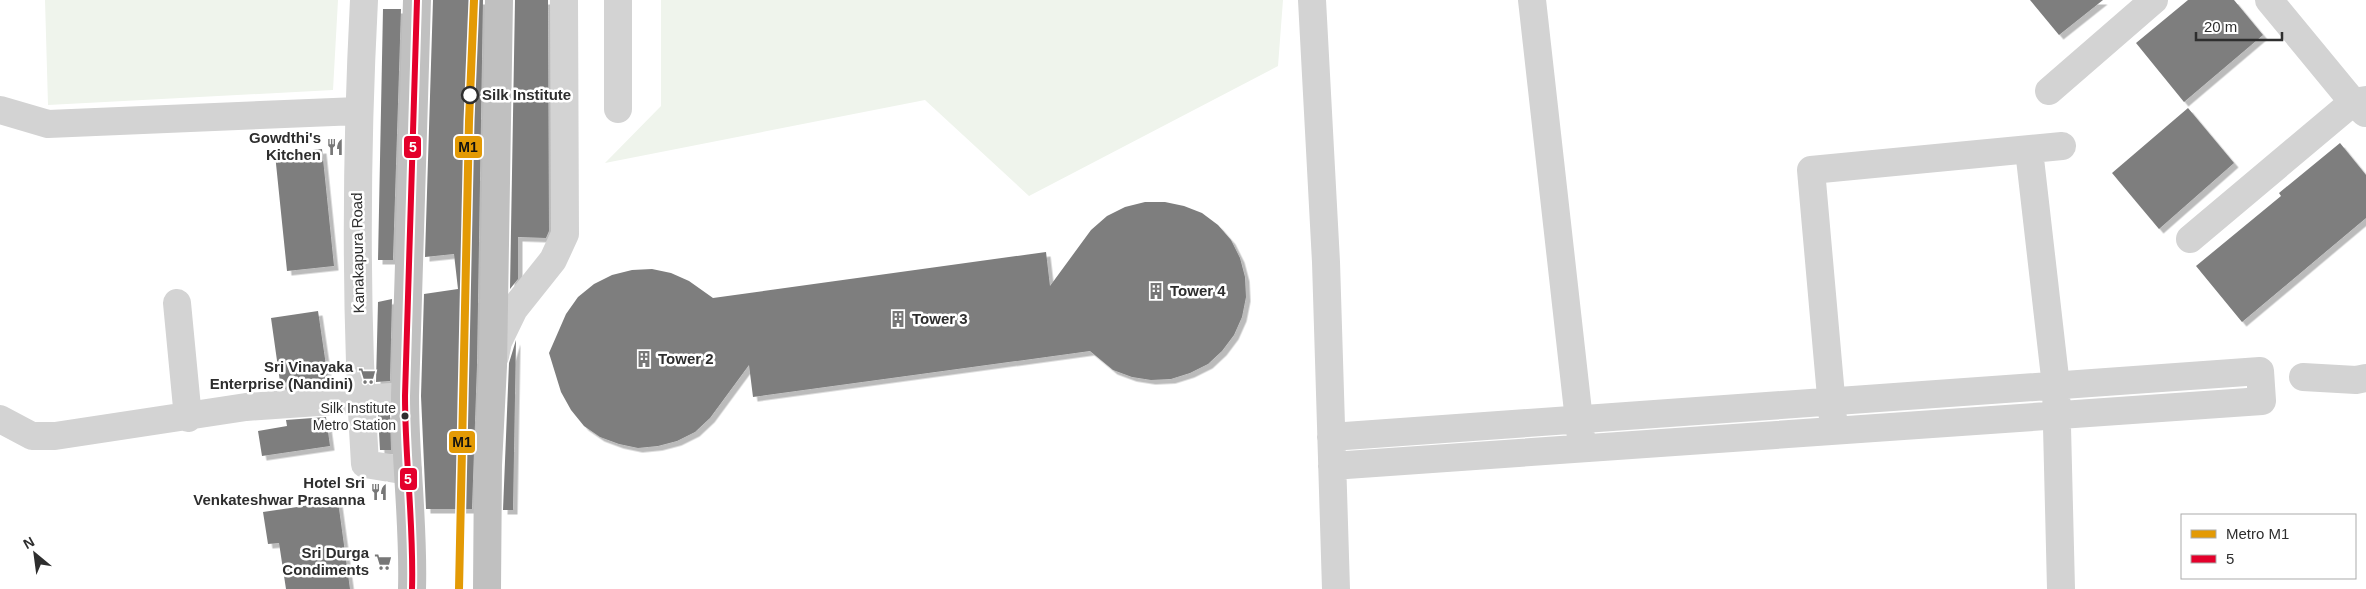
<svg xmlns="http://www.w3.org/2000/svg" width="2366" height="589" font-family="Arial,sans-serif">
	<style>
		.green { fill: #eff4ec }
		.building { fill: #7e7e7e; filter: url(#shadow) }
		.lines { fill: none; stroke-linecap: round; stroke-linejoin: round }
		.minor { stroke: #d3d3d3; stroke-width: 28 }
		.highway { stroke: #c0c0c0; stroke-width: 28 }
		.bus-1-casing { stroke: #fff; stroke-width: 10 }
		.bus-1 { stroke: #e4002b; stroke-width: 6 }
		.metro-1-casing { stroke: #fff; stroke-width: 11 }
		.metro-1 { stroke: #e39a05; stroke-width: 8 }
		.stop-dot { fill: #fff; stroke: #2e2e2e; stroke-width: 2.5 }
		.bus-dot { fill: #2e2e2e; stroke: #fff; stroke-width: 2 }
		.labels { text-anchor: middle; stroke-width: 5; stroke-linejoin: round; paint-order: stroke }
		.bus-label { font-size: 14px; fill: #2e2e2e; stroke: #fff; text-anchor: end }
		.stop-label { font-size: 15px; font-weight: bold; fill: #2e2e2e; stroke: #fff; text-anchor: start }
		.poi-label { font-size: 15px; font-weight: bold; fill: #2e2e2e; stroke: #fff; text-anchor: end }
		.street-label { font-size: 15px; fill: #2e2e2e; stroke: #fff }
		.line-badge { stroke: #fff; stroke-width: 2 }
		.badge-label { font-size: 14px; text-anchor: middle; font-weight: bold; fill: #fff }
		.pale-badge-label { font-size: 14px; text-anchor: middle; font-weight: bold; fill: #111 }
	</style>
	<defs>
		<filter id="shadow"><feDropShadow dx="4.5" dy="4.5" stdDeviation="0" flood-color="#0004"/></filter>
	</defs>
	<rect width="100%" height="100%" fill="#fff"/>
	<path class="green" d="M 45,0 L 338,0 L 333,90 L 48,105 Z
		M 661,0 L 1283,0 L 1278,66 L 1029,196 L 925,100 L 605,163 L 661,106 Z"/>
	<path class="building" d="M 433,0 L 483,0 L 477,365 L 472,509 L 426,509 L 421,396 L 424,294 L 458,289 L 454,254 L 425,257 Z
		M 515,0 L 548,0 L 549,231 L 546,238 L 518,237 L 518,279 L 510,289 Z
		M 2030,0 L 2103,0 L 2059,35 Z
		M 2188,0 L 2234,0 L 2263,35 L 2184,102 L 2136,43 Z
		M 383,9 L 401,9 L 393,260 L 378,260 Z
		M 2188,108 L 2234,163 L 2159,229 L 2112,173 Z
		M 2340,143 L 2366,175 L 2366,218 L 2242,322 L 2196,266 L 2281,196 L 2279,193 Z
		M 322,149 L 334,266 L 287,271 L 275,154 Z
		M 1145,202 L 1165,202 L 1184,206 L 1202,213 L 1218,225 L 1231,240 L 1240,258 L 1245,277 L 1246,297 L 1242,317 L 1234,335 L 1222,351 L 1208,364 L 1190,373 L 1171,379 L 1151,380 L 1132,377 L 1113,370 L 1090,351 L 753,397 L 749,365 L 710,418 L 695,432 L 677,441 L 658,446 L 638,448 L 619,444 L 600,437 L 584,426 L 571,410 L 561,392 L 549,353 L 566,314 L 578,297 L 594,284 L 612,275 L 632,270 L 652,269 L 671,273 L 689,281 L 713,298 L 1046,252 L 1050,286 L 1091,230 L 1107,216 L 1125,207 Z
		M 392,299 L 390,381 L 376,382 L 378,302 Z
		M 318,311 L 328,379 L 321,380 L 322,386 L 281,389 L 271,318 Z
		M 516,340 L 513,510 L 503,510 L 509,363 Z
		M 390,413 L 391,450 L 380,450 L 378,414 Z
		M 326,417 L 330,446 L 262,456 L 258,431 L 287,426 L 286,420 Z
		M 338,501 L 350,589 L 286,589 L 279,543 L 268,544 L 263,512 Z"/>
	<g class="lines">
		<path class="minor" d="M 364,0 C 356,154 355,309 365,464 L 408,471
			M 1312,0 L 1326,262 L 1336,589
			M 1532,0 L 1581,438
			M 2269,0 L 2353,102 L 2365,113
			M 2049,91 L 2154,0
			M 618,109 L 618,0
			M 0,110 L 48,124 L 358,111
			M 2029,150 L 2056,386 L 2061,589
			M 2190,239 L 2353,102 L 2366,100
			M 177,303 L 188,418
			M 495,356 L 498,342 L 514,309 L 553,260 L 565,234 L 564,0
			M 2303,377 L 2356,380 L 2366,378
			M 0,419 L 32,436 L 55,436 L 246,407 L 405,396
			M 1833,419 L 1811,170 L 2062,146
			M 1331,437 L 2260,371 L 2262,401 L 1332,466"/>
		<path class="highway" d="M 412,589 C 414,525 405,461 405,396 L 417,0
			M 487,589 L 488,465 L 493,366 L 499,0"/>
		<g class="bus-1-casing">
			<path id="bus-1" d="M 412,589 C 414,525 405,461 405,396 L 417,0"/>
		</g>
		<use href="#bus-1" class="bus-1"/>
		<g class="metro-1-casing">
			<path id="metro-1" d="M 459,589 L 469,121 L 474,0"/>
		</g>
		<use href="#metro-1" class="metro-1"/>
	</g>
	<defs>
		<g id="restaurant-bare" transform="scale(1.35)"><path d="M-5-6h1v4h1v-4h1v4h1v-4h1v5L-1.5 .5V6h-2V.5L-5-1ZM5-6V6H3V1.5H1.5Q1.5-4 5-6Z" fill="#777" stroke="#fff" stroke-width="2.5" paint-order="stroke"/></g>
		<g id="building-bare" transform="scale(1.35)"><path d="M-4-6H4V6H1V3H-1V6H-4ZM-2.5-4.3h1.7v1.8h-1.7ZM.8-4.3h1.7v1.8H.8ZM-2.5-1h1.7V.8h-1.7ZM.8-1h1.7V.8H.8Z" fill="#777" stroke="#fff" stroke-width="2.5" paint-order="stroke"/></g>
		<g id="supermarket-bare" transform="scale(1.35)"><path d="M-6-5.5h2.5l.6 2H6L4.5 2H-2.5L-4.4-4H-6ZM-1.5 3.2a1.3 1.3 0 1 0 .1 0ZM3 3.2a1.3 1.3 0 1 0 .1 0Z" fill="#777" stroke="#fff" stroke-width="2.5" paint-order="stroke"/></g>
	</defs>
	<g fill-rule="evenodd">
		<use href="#restaurant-bare" x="335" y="147"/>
		<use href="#building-bare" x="1156" y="291"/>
		<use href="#building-bare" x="898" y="319"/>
		<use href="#building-bare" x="644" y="359"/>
		<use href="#supermarket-bare" x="367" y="376"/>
		<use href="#restaurant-bare" x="379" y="492"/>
		<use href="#supermarket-bare" x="383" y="562"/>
	</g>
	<circle class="stop-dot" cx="470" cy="95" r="8"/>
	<circle class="bus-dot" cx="405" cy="416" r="4.5"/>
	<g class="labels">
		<g class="bus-label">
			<text x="396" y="413">Silk Institute<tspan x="396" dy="17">Metro Station</tspan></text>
		</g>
		<g class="stop-label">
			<text x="482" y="100">Silk Institute</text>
		</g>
		<g class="poi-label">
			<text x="321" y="143">Gowdthi's<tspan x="321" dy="17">Kitchen</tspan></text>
			<text x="1170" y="296" text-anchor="start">Tower 4</text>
			<text x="912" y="324" text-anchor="start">Tower 3</text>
			<text x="658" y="364" text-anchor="start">Tower 2</text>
			<text x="353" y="372">Sri Vinayaka<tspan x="353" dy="17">Enterprise (Nandini)</tspan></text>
			<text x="365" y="488">Hotel Sri<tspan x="365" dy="17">Venkateshwar Prasanna</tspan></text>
			<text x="369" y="558">Sri Durga<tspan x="369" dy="17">Condiments</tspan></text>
		</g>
		<g class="street-label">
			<text transform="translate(358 253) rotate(-91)" y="5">Kanakapura Road</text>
		</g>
	</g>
	<g class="line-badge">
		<rect x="454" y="135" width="29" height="24" rx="5" fill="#e39a05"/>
		<rect x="403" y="135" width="19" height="24" rx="5" fill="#e4002b"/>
		<rect x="448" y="430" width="28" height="24" rx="5" fill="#e39a05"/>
		<rect x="399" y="467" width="19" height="24" rx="5" fill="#e4002b"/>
	</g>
	<g class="badge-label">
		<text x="413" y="152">5</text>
		<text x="408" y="484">5</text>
	</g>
	<g class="pale-badge-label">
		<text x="468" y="152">M1</text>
		<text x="462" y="447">M1</text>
	</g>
	<rect x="2181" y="514" width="175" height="65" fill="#ffffff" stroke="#ababab"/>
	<rect x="2191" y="530" width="25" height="8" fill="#e39a05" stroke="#ababab"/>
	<text x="2226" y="539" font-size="15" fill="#2e2e2e">Metro M1</text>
	<rect x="2191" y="555" width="25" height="8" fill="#e4002b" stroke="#ababab"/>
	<text x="2226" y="564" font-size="15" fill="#2e2e2e">5</text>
	<g transform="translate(35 554) rotate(331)" stroke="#ffffff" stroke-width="4" paint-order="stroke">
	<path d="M0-4L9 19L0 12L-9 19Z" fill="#2e2e2e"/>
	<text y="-8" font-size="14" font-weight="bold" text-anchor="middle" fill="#2e2e2e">N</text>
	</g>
	<path d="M2196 32v8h86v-8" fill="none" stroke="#2e2e2e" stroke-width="2.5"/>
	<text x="2204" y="32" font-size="15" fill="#2e2e2e" stroke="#ffffff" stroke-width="4" paint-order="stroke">20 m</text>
</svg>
